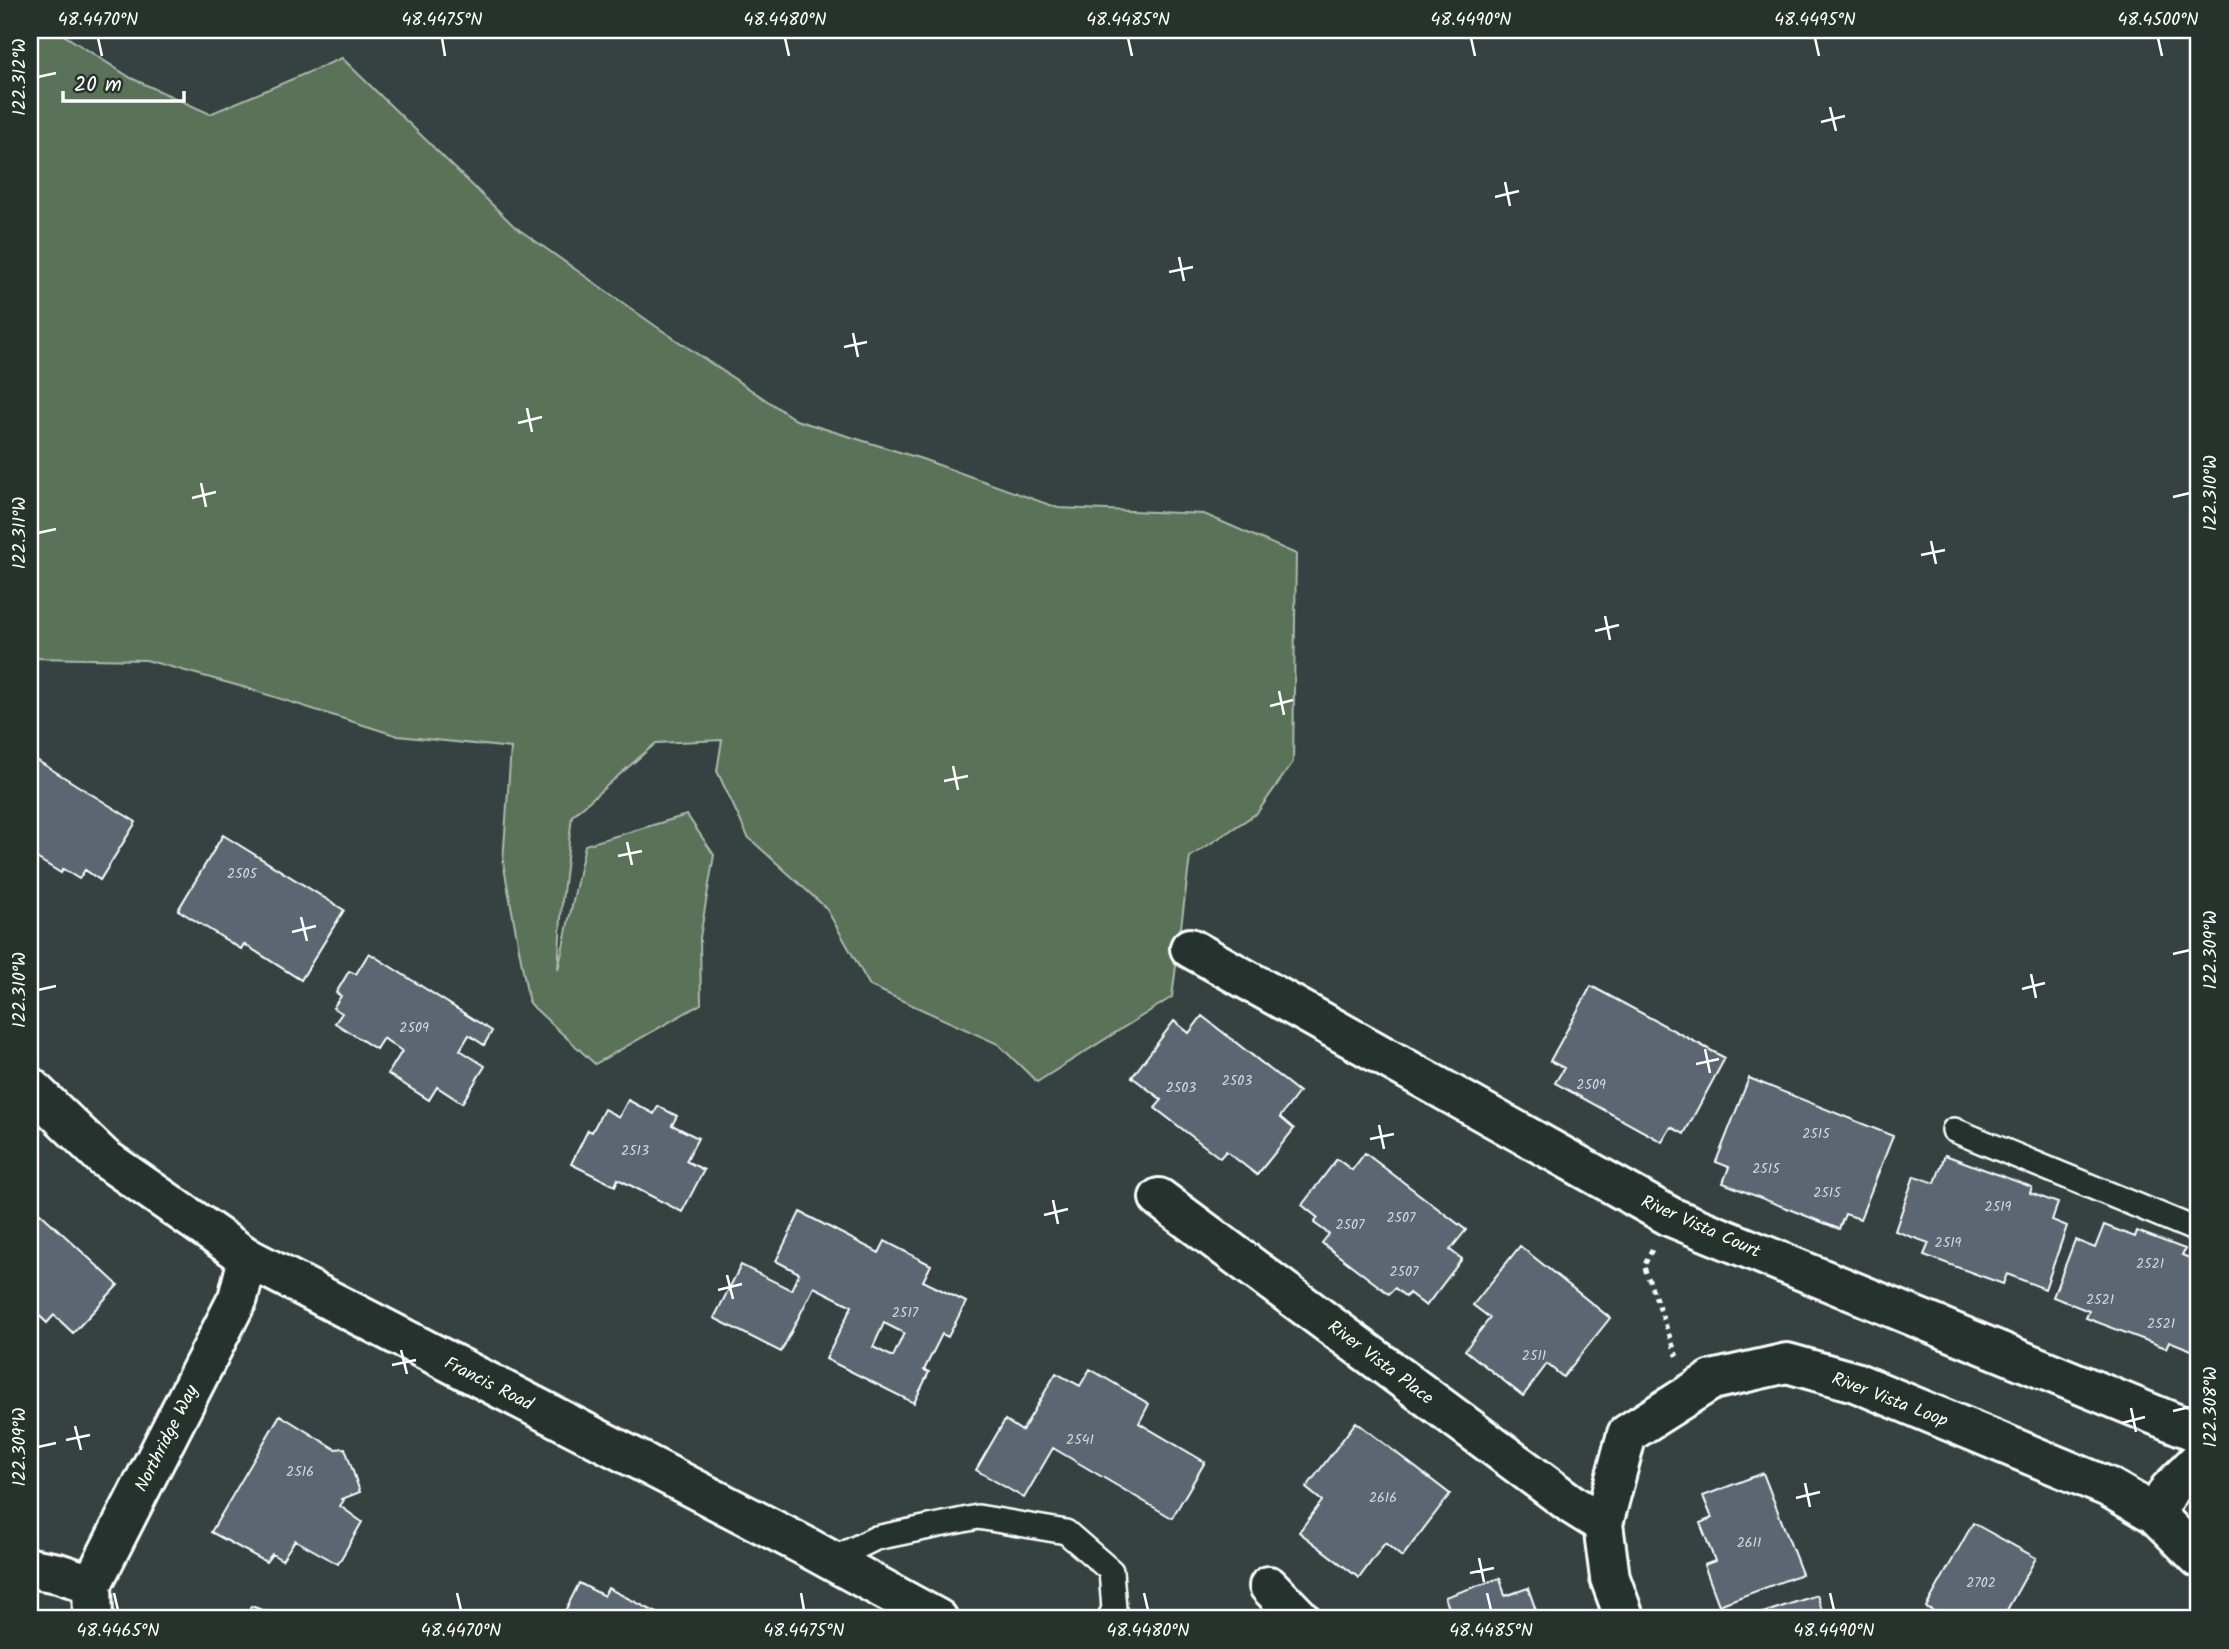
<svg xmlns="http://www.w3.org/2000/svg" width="2229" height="1649" font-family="Kalam,sans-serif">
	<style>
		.green { fill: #5a7358; stroke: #acb9ac; stroke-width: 2 }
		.building { fill: #5b6572; stroke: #fff; stroke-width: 2; fill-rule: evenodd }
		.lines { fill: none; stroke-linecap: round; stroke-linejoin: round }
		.lane-casing { stroke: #fff; stroke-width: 28 }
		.street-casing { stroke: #fff; stroke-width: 44 }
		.secondary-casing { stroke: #fff; stroke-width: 44 }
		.path { stroke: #fff; stroke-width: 4.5; stroke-dasharray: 5 5; stroke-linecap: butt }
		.lane { stroke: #26332d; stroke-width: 23 }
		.street { stroke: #26332d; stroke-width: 38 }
		.secondary { stroke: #26332d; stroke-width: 38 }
		.ticks { fill: none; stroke: #fff; stroke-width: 2.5 }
		.labels { text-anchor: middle; stroke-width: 7; stroke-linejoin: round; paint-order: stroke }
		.number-label { font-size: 14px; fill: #d6d8dc }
		.street-label { font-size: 18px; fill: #fff; stroke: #26332d }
		.neatline { fill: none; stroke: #fff; stroke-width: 2.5 }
		.ticks-label { font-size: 18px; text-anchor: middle; fill: #fff }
	</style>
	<rect width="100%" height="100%" fill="#364242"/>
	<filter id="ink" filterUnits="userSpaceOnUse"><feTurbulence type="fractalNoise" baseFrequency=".0143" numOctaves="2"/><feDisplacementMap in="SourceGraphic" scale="14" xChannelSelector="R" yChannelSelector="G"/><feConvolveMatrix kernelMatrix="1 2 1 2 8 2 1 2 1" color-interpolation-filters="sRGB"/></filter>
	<g filter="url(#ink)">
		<path class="green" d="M 30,30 L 56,30 L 131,78 L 210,114 L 342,58 L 514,226 L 657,327 L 796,420 L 922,459 L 1058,508 L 1204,514 L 1296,554 L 1293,762 L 1257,813 L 1190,857 L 1172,997 L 1037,1082 L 998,1044 L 870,986 L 826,908 L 748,837 L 717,771 L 722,740 L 656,743 L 572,816 L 562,901 L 558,970 L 585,845 L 687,815 L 714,855 L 700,937 L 701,1004 L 595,1064 L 529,1003 L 503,862 L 511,748 L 398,736 L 243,687 L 146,660 L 30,658 Z"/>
		<path class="building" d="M 30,756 L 136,822 L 100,880 L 85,870 L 79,879 L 63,869 L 61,873 L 30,854 Z
			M 223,835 L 344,910 L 301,980 L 244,944 L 241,949 L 178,910 Z
			M 369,953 L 492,1031 L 484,1045 L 469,1035 L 460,1050 L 485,1066 L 462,1103 L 437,1087 L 429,1100 L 388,1074 L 402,1051 L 383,1038 L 376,1049 L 335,1023 L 342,1013 L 333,1008 L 341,996 L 336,993 L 349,971 L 356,974 Z
			M 1591,986 L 1725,1058 L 1684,1134 L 1671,1127 L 1662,1142 L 1555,1083 L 1564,1068 L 1550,1061 Z
			M 1202,1016 L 1299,1092 L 1280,1117 L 1294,1129 L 1257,1175 L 1226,1151 L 1220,1158 L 1155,1108 L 1162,1100 L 1132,1077 L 1174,1021 L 1189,1033 Z
			M 1749,1078 L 1893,1136 L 1860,1219 L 1845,1214 L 1839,1229 L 1723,1183 L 1729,1167 L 1716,1162 Z
			M 628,1100 L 654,1114 L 658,1106 L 677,1116 L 672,1125 L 698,1138 L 686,1161 L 704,1170 L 682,1212 L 618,1179 L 615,1186 L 571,1164 L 588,1130 L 592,1132 L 604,1109 L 619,1117 Z
			M 1365,1153 L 1466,1230 L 1450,1250 L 1462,1259 L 1426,1306 L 1409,1293 L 1406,1297 L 1395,1288 L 1389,1294 L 1322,1243 L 1329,1234 L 1314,1223 L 1318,1218 L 1302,1205 L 1337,1159 L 1352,1170 Z
			M 1945,1155 L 2032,1187 L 2030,1193 L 2058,1203 L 2052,1220 L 2067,1226 L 2045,1289 L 2007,1274 L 2003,1284 L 1924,1255 L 1929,1243 L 1895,1231 L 1914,1176 L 1935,1183 Z
			M 800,1212 L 879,1253 L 885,1241 L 931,1265 L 923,1281 L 966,1302 L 948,1337 L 942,1334 L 924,1370 L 929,1372 L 914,1403 L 826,1359 L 852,1306 L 814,1287 L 781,1352 L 714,1318 L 741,1265 L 791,1290 L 799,1273 L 776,1261 ZM 884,1323 L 904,1333 L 893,1357 L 873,1347 Z
			M 40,1213 L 118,1285 L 73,1333 L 54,1315 L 47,1323 L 30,1307 L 30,1225 Z
			M 2104,1225 L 2135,1237 L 2137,1231 L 2185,1249 L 2182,1255 L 2199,1262 L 2199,1353 L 2169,1341 L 2166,1348 L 2086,1318 L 2089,1311 L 2053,1297 L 2075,1240 L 2095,1248 Z
			M 1520,1246 L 1610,1318 L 1563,1377 L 1547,1364 L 1523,1396 L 1465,1350 L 1490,1318 L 1473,1305 Z
			M 1090,1369 L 1149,1404 L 1139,1423 L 1205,1462 L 1172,1518 L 1053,1448 L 1024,1498 L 976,1470 L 1005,1420 L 1022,1431 L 1056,1373 L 1080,1386 Z
			M 280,1415 L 335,1449 L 345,1448 L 360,1492 L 342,1499 L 344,1500 L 340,1506 L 362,1522 L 338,1564 L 295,1540 L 282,1560 L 272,1554 L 266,1562 L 211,1532 Z
			M 1356,1422 L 1450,1494 L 1402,1557 L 1385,1543 L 1359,1578 L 1299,1532 L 1322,1501 L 1306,1488 Z
			M 1763,1473 L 1802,1574 L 1719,1605 L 1704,1565 L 1715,1561 L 1700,1523 L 1712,1518 L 1703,1496 Z
			M 1973,1523 L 2036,1558 L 2002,1619 L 1948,1619 L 1926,1607 Z
			M 1500,1578 L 1505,1596 L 1528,1588 L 1538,1616 L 1547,1613 L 1549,1619 L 1453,1619 L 1445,1597 Z
			M 579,1583 L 604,1596 L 608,1588 L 657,1613 L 654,1619 L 561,1619 Z
			M 1817,1595 L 1825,1619 L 1745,1619 Z
			M 251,1606 L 287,1619 L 247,1619 Z"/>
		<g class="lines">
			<g class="lane-casing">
				<path id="lane" d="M 1954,1130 L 2199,1231
					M 831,1560 L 876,1538 L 978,1517 L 1066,1532 L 1111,1571 L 1114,1609 L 1109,1619"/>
			</g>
			<g class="street-casing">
				<path id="street" d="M 1190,948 L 1671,1217 L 2199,1433
					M 1159,1198 L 1574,1506 L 1603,1524
					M 2155,1514 L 2169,1490 L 2199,1460
					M 30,1568 L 58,1573 L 92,1584
					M 1269,1586 L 1301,1619
					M 93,1619 L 92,1584 L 238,1298 L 248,1258
					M 1625,1619 L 1610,1578 L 1603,1524 L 1627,1434 L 1712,1380 L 1787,1363 L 1855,1382 L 2108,1487 L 2155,1514 L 2199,1558"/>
			</g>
			<g class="secondary-casing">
				<path id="secondary" d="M 30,1087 L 104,1158 L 248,1258 L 803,1545 L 938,1619"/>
			</g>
			<path class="path" d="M 1652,1250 L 1644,1266 L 1677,1356"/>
			<use href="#lane" class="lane"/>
			<use href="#street" class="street"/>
			<use href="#secondary" class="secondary"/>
		</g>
	</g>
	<path class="ticks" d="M 98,38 L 102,56M 442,38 L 445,56M 785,38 L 789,56M 1128,38 L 1132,56M 1471,38 L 1475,56M 1815,38 L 1819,56M 2158,38 L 2162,56M 38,77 L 56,73M 1830,107 L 1836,131M 1821,122 L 1845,116M 1505,182 L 1510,206M 1495,197 L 1519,191M 1179,257 L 1184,281M 1169,272 L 1193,267M 853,333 L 858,357M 844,347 L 867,342M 527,408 L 532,432M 518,423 L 542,417M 201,483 L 206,507M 2173,497 L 2190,493M 192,498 L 216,492M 38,533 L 56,529M 1931,541 L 1936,564M 1921,555 L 1945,550M 1605,616 L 1610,640M 1595,631 L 1619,625M 1279,691 L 1284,715M 1270,706 L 1293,700M 953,766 L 958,790M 944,781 L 968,776M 627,842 L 632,865M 618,856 L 642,851M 301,917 L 307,941M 292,932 L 316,926M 2173,954 L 2190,950M 2031,974 L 2036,998M 2022,989 L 2045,983M 38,990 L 56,986M 1705,1049 L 1710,1073M 1696,1064 L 1719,1059M 1379,1125 L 1384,1149M 1370,1139 L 1394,1134M 1053,1200 L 1058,1224M 1044,1215 L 1068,1209M 727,1275 L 733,1299M 718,1290 L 742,1284M 401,1350 L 407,1374M 392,1365 L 416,1360M 2131,1408 L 2136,1432M 2173,1411 L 2190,1407M 2122,1423 L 2145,1417M 75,1426 L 81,1450M 66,1440 L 90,1435M 38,1447 L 56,1443M 1805,1483 L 1810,1507M 1796,1498 L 1820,1492M 1479,1558 L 1484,1582M 1470,1573 L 1494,1568M 114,1593 L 118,1610M 457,1593 L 461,1610M 801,1593 L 804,1610M 1144,1593 L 1148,1610M 1487,1593 L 1491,1610M 1830,1593 L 1834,1610"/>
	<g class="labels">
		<g class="number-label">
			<text x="242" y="878">2505</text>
			<text x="414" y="1032">2509</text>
			<text x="1237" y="1085">2503</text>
			<text x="1591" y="1089">2509</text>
			<text x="1181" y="1092">2503</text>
			<text x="1816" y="1138">2515</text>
			<text x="635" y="1155">2513</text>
			<text x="1766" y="1173">2515</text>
			<text x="1827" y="1197">2515</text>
			<text x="1998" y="1211">2519</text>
			<text x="1401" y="1222">2507</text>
			<text x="1350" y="1229">2507</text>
			<text x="1948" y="1247">2519</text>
			<text x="2150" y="1268">2521</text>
			<text x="1404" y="1276">2507</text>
			<text x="2100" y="1304">2521</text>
			<text x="905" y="1317">2517</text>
			<text x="2161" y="1328">2521</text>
			<text x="1534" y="1360">2511</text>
			<text x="1080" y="1444">2541</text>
			<text x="300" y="1476">2516</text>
			<text x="1383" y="1502">2616</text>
			<text x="1749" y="1547">2611</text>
			<text x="1981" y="1587">2702</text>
		</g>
		<g class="street-label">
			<text transform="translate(1701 1226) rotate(24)" y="6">River Vista Court</text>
			<text transform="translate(1381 1362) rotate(37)" y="6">River Vista Place</text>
			<text transform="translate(489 1383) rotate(27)" y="6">Francis Road</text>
			<text transform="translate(1890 1399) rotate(21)" y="6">River Vista Loop</text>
			<text transform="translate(166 1438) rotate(-63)" y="6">Northridge Way</text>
		</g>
	</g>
	<rect width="2229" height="1649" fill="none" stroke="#26332d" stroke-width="77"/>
	<path d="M63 91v10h121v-10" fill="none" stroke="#ffffff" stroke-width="3.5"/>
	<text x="74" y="91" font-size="21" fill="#ffffff" stroke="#26332d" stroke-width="5" paint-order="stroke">20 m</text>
	<rect x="38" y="38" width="2152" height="1572" class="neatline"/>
	<g class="ticks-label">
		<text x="98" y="25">48.4470°N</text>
		<text x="442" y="25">48.4475°N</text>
		<text x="785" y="25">48.4480°N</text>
		<text x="1128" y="25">48.4485°N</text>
		<text x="1471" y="25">48.4490°N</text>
		<text x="1815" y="25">48.4495°N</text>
		<text x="2158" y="25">48.4500°N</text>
		<text transform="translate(19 77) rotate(-90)" y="6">122.312°W</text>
		<text transform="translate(2210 493) rotate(-90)" y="6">122.310°W</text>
		<text transform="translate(19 533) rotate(-90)" y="6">122.311°W</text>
		<text transform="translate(2210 950) rotate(-90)" y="6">122.309°W</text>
		<text transform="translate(19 990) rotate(-90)" y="6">122.310°W</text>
		<text transform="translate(2210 1407) rotate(-90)" y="6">122.308°W</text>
		<text transform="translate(19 1447) rotate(-90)" y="6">122.309°W</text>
		<text x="118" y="1636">48.4465°N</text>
		<text x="461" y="1636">48.4470°N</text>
		<text x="804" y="1636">48.4475°N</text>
		<text x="1148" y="1636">48.4480°N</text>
		<text x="1491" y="1636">48.4485°N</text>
		<text x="1834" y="1636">48.4490°N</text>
	</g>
</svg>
